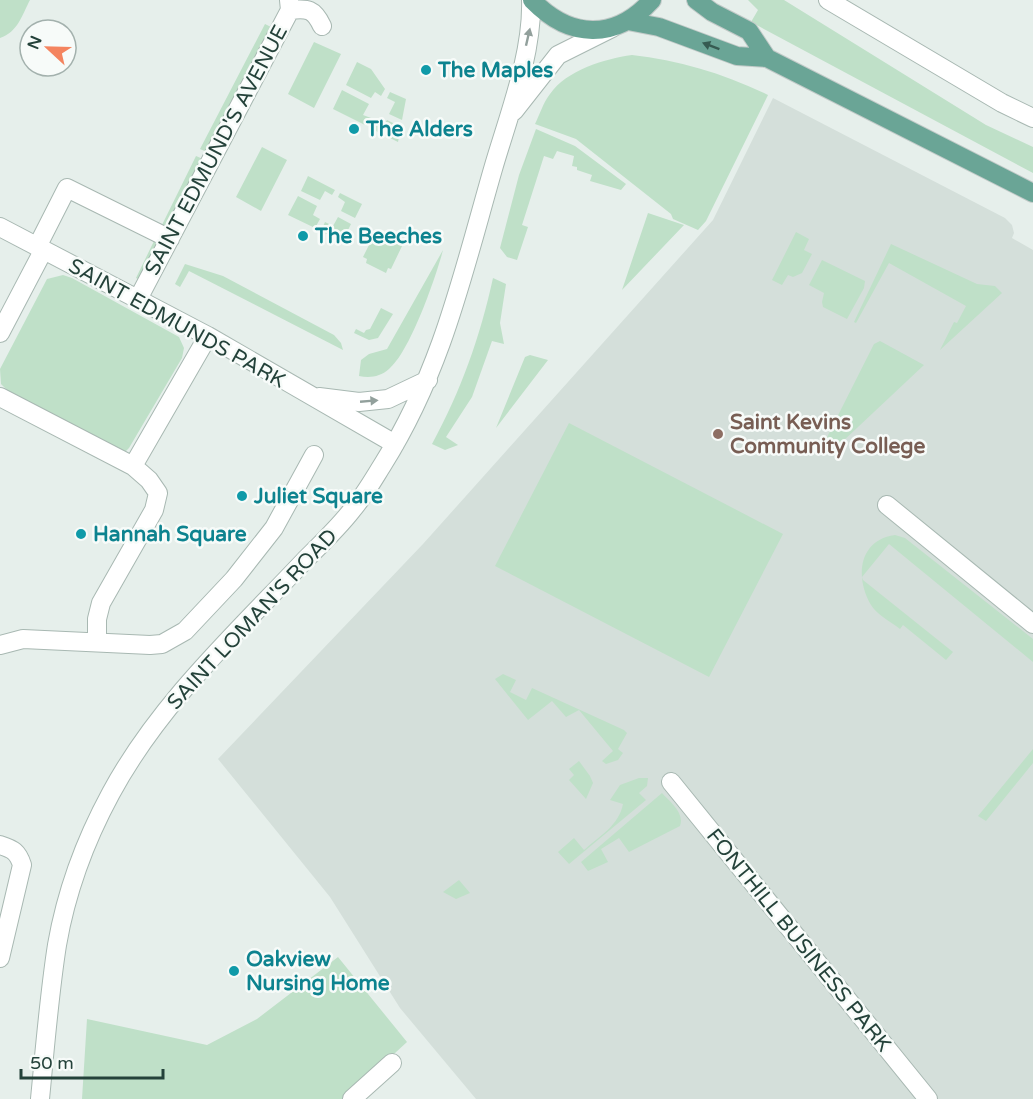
<svg xmlns="http://www.w3.org/2000/svg" width="1033" height="1099" font-family="'Varela Round',sans-serif">
	<style>
		.built { fill: #d4dfda }
		.green { fill: #bfe0c8 }
		.lines { fill: none; stroke-linecap: round; stroke-linejoin: round }
		.minor-casing { stroke: #a8b8b2; stroke-width: 20 }
		.major-casing { stroke: #c2cac8; stroke-width: 20 }
		.minor { stroke: #fff; stroke-width: 18 }
		.major { stroke: #6aa596; stroke-width: 18 }
		.oneway { fill: #92a09c }
		.oneway2 { fill: #365b51 }
		.culture-dot { fill: #0f9aa8; stroke: #f7fbf9; stroke-width: 2 }
		.education-dot { fill: #8d6e63; stroke: #f7fbf9; stroke-width: 2 }
		.labels { text-anchor: middle; stroke-width: 5; stroke-linejoin: round; paint-order: stroke }
		.culture-label { font-size: 21px; font-weight: bold; fill: #0d838f; stroke: #f7fbf9; text-anchor: start }
		.street-label { font-size: 21px; fill: #24423a; stroke: #f7fbf9 }
		.education-label { font-size: 21px; font-weight: bold; fill: #785e54; stroke: #f7fbf9; text-anchor: start }
	</style>
	<rect width="100%" height="100%" fill="#e6efeb"/>
	<path class="built" d="M 773,98 L 1005,218 L 1012,225 L 1014,233 L 1012,238 L 1033,250 L 1033,1099 L 476,1099 L 400,1008 L 330,897 L 218,759 L 423,544 L 713,220 Z"/>
	<path class="green" d="M 0,0 L 30,0 C 22,15 18,32 0,38 Z
		M 748,0 L 784,0 L 986,125 L 1033,147 L 1033,173 L 751,22 L 758,10 Z
		M 265,24 L 271,27 L 207,152 L 200,149 Z
		M 314,42 L 341,54 L 314,108 L 288,94 Z
		M 632,55 C 679,60 725,74 768,95 L 706,221 L 698,230 L 673,219 L 671,214 L 576,139 L 535,124 C 540,114 543,103 550,94 C 567,70 604,59 632,55 Z
		M 357,62 L 371,69 L 385,89 L 381,96 L 375,92 L 371,98 L 346,85 Z
		M 342,90 L 369,104 L 363,115 L 371,118 L 367,126 L 333,109 Z
		M 390,92 L 406,99 L 402,120 L 389,114 L 395,102 L 387,98 Z
		M 387,120 L 401,127 L 398,142 L 372,129 L 376,121 L 384,125 Z
		M 536,129 L 575,146 L 626,184 L 621,190 L 590,181 L 592,175 L 577,170 L 577,167 L 572,166 L 574,156 L 557,151 L 553,159 L 544,156 L 522,225 L 528,227 L 517,260 L 507,257 L 500,248 L 519,175 Z
		M 262,147 L 287,160 L 261,211 L 236,197 Z
		M 196,156 L 203,159 L 171,224 L 161,227 Z
		M 308,176 L 335,190 L 332,195 L 325,191 L 320,200 L 301,191 Z
		M 340,193 L 362,204 L 355,218 L 341,211 L 345,202 L 338,197 Z
		M 298,196 L 317,206 L 313,215 L 320,219 L 315,228 L 288,215 Z
		M 648,213 L 684,225 L 622,290 Z
		M 338,217 L 351,224 L 342,242 L 321,231 L 325,222 L 333,226 Z
		M 376,231 L 403,244 L 391,269 L 388,268 L 386,273 L 366,263 L 367,259 L 363,257 Z
		M 796,232 L 809,239 L 804,250 L 812,254 L 802,273 L 793,277 L 788,275 L 782,285 L 772,280 Z
		M 154,241 L 157,245 L 142,281 L 136,278 Z
		M 891,244 L 977,284 L 995,286 L 1002,293 L 940,350 L 954,322 L 957,323 L 966,306 L 889,263 L 856,323 L 854,322 Z
		M 443,250 C 436,277 410,352 389,369 C 380,377 370,378 359,376 L 361,360 L 369,354 L 387,349 Z
		M 822,260 L 865,281 L 864,288 L 847,319 L 823,307 L 822,302 L 824,293 L 809,285 Z
		M 185,264 L 223,276 L 334,335 L 341,343 L 343,350 L 189,271 L 180,287 L 175,284 Z
		M 63,275 L 72,278 L 179,337 L 184,348 L 182,358 L 129,448 L 124,453 L 11,394 L 1,384 L 0,369 L 47,279 Z
		M 493,278 L 506,284 L 500,323 L 504,344 L 492,341 L 472,397 L 446,437 L 458,445 L 445,450 L 432,444 C 461,391 480,337 493,278 Z
		M 381,308 L 393,314 L 378,338 L 369,340 L 354,333 L 356,329 L 364,333 L 366,330 L 370,329 Z
		M 880,341 L 924,365 L 841,443 L 833,449 L 818,455 L 874,344 Z
		M 530,355 L 548,360 L 496,428 L 525,357 Z
		M 569,423 L 783,534 L 709,677 L 495,566 Z
		M 895,535 L 905,538 L 1033,639 L 1033,662 L 889,544 L 862,577 L 863,580 L 953,652 L 946,660 L 903,625 L 900,629 C 891,622 876,614 871,605 C 855,578 858,540 895,535 Z
		M 503,674 L 516,680 L 510,692 L 526,700 L 532,688 L 624,730 L 627,733 L 618,749 L 623,753 L 618,760 L 606,764 L 602,761 L 613,751 L 579,710 L 566,717 L 552,701 L 528,720 L 495,679 Z
		M 1033,749 L 1033,763 L 986,821 L 978,816 Z
		M 579,761 L 590,776 L 593,783 L 586,799 L 569,780 L 574,775 L 569,769 Z
		M 639,778 L 648,778 L 647,786 L 639,793 L 646,800 L 569,864 L 558,852 L 574,838 L 584,850 C 600,836 619,825 623,804 L 610,800 L 620,785 Z
		M 662,793 C 670,802 685,813 680,826 L 629,852 L 619,838 L 601,849 L 608,862 L 588,871 L 581,862 Z
		M 459,880 L 470,893 L 456,899 L 443,892 Z
		M 338,957 L 407,1042 L 345,1099 L 82,1099 L 87,1019 L 207,1045 L 257,1019 Z"/>
	<g class="lines">
		<g class="minor-casing">
			<path id="minor" d="M 828,0 L 1002,103 L 1033,118
				M 290,10 C 308,8 314,9 322,26
				M 514,111 L 558,55 L 612,28
				M 0,227 L 208,336 L 395,444
				M 37,247 L 67,188 L 170,239
				M 138,299 L 290,10 L 289,0
				M 0,333 L 43,251
				M 0,397 L 133,466 L 149,480 L 158,493 L 154,510 L 101,603 L 97,619 L 97,642
				M 319,397 L 359,402 L 388,399 L 428,380
				M 133,466 L 208,336
				M 887,505 L 1033,624
				M 0,645 L 23,639 L 150,645 L 162,644 L 185,631 L 234,579 L 274,528 L 314,455
				M 671,782 L 928,1099
				M 0,845 C 13,849 18,852 22,865 L 0,958
				M 40,1099 C 45,1048 49,996 57,945 C 66,893 86,839 111,793 C 159,704 236,633 305,560 C 321,544 338,528 352,510 C 364,496 373,480 383,464 C 442,370 463,273 493,169 C 508,117 533,54 531,0
				M 352,1099 L 392,1063"/>
		</g>
		<g class="major-casing">
			<path id="major" d="M 532,0 C 570,39 615,41 652,0
				M 696,0 L 712,12 L 749,31 L 767,58
				M 628,21 L 659,27 L 737,56 L 767,58 L 1033,193"/>
		</g>
		<use href="#minor" class="minor"/>
		<use href="#major" class="major"/>
	</g>
	<defs><path id="oneway-solid" d="M-6-.8H1V-3.2L6.5 0L1 3.2V.8H-6Z" transform="scale(1.5)"/></defs>
	<g class="oneway">
		<use href="#oneway-solid" transform="translate(528 37) rotate(-77)"/>
		<use href="#oneway-solid" transform="translate(369 401) rotate(-5)"/>
	</g>
	<use class="oneway2" href="#oneway-solid" transform="translate(711 46) rotate(-159)"/>
	<g class="culture-dot">
		<circle cx="426" cy="70" r="6"/>
		<circle cx="354" cy="129" r="6"/>
		<circle cx="303" cy="236" r="6"/>
		<circle cx="242" cy="496" r="6"/>
		<circle cx="81" cy="534" r="6"/>
		<circle cx="234" cy="971" r="6"/>
	</g>
	<circle class="education-dot" cx="718" cy="434" r="6"/>
	<g class="labels">
		<g class="culture-label">
			<text x="438" y="77">The Maples</text>
			<text x="366" y="136">The Alders</text>
			<text x="315" y="243">The Beeches</text>
			<text x="254" y="503">Juliet Square</text>
			<text x="93" y="541">Hannah Square</text>
			<text x="246" y="966">Oakview<tspan x="246" dy="24">Nursing Home</tspan></text>
		</g>
		<g class="street-label">
			<text transform="translate(216 150) rotate(-62)" y="7">SAINT EDMUND'S AVENUE</text>
			<text transform="translate(177 323) rotate(29)" y="7">SAINT EDMUNDS PARK</text>
			<text transform="translate(252 619) rotate(-47)" y="7">SAINT LOMAN'S ROAD</text>
			<text transform="translate(799 940) rotate(51)" y="7">FONTHILL BUSINESS PARK</text>
		</g>
		<g class="education-label">
			<text x="730" y="429">Saint Kevins<tspan x="730" dy="24">Community College</tspan></text>
		</g>
	</g>
	<g transform="translate(48 48) rotate(292)"><circle r="28" fill="#f7fbf9" stroke="#a3b1ad" stroke-width="1.5"/>
	<path d="M0-4.5L10 22L0 15L-10 22Z" fill="#f4845f"/>
	<text y="-9" font-size="16" font-weight="bold" text-anchor="middle" fill="#24423a">N</text>
	</g>
	<path d="M21 1069v9h142v-9" fill="none" stroke="#24423a" stroke-width="3"/>
	<text x="30" y="1069" font-size="18" fill="#24423a" stroke="#f7fbf9" stroke-width="4.5" paint-order="stroke">50 m</text>
</svg>
